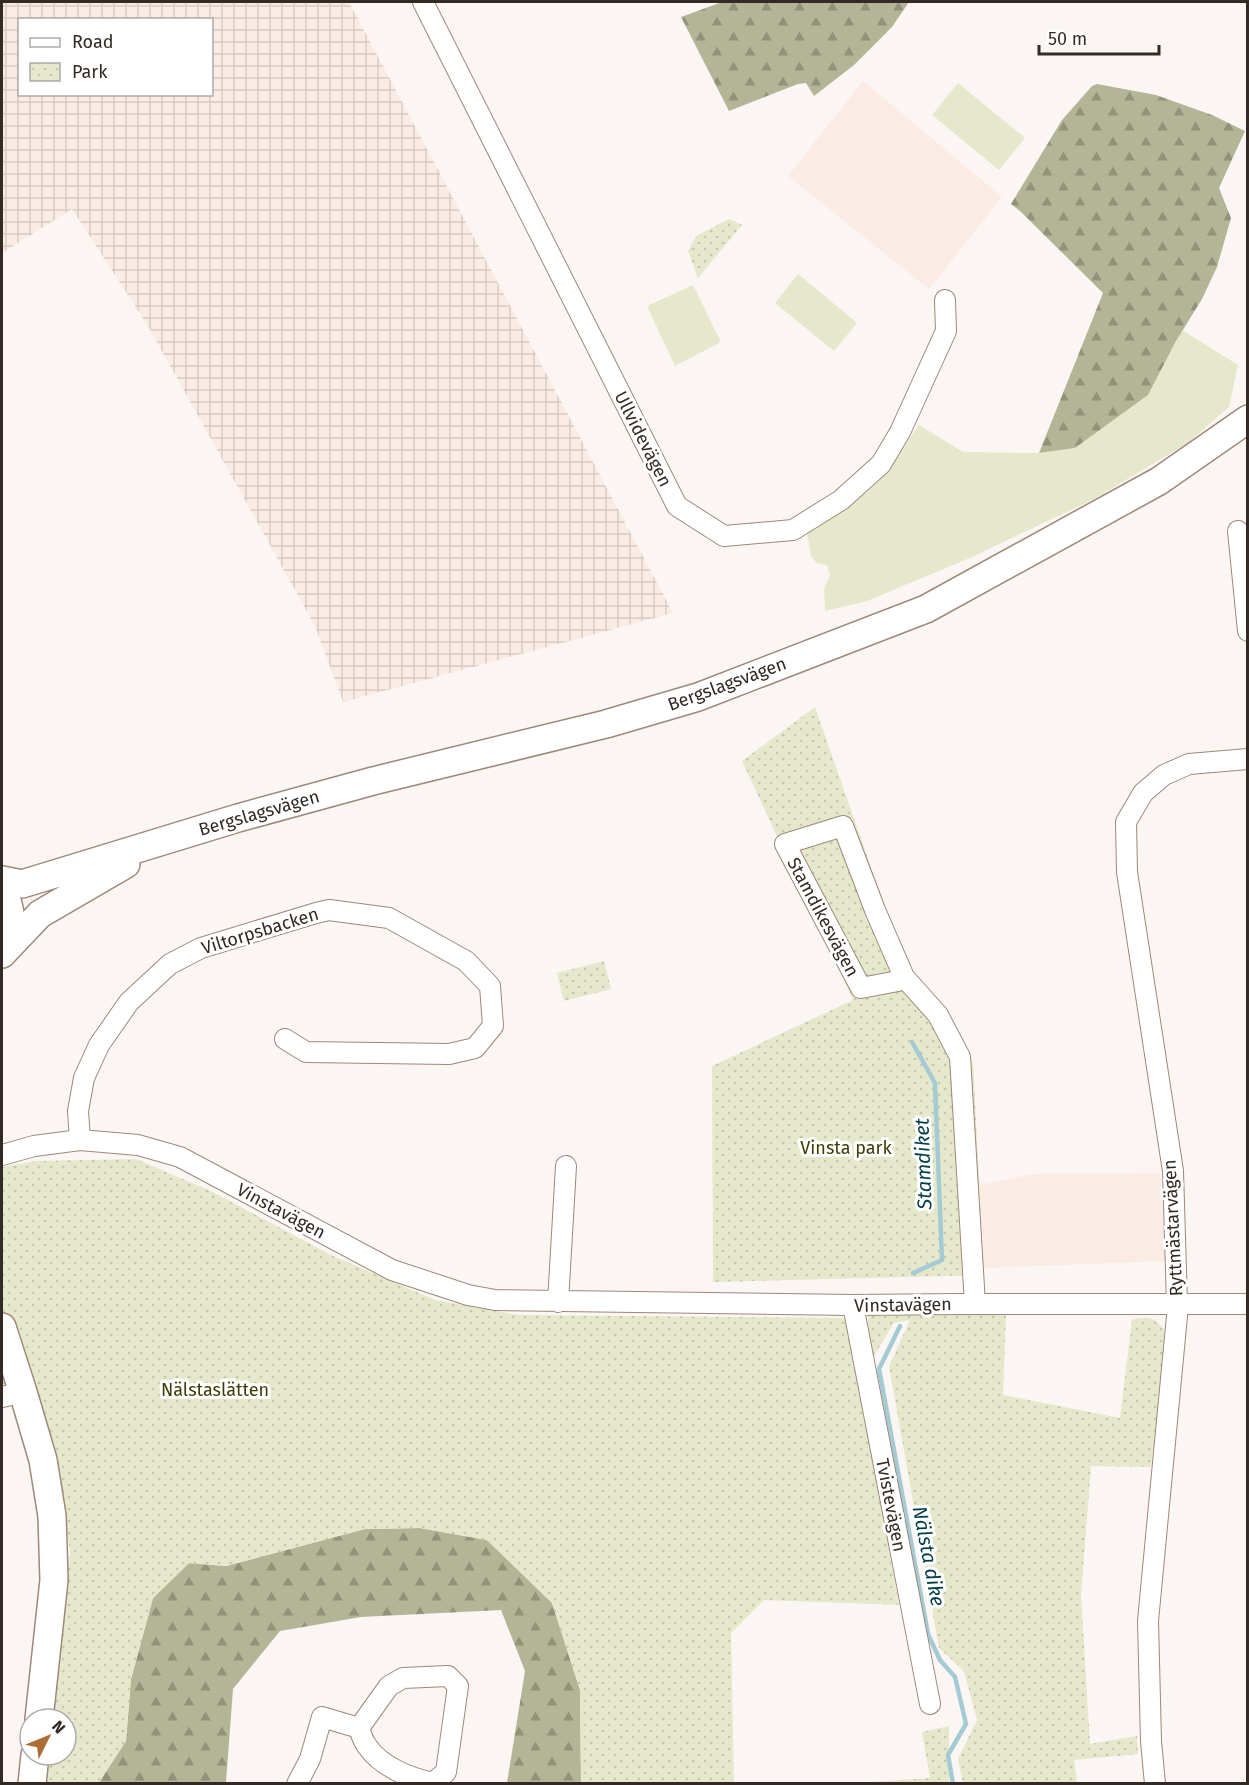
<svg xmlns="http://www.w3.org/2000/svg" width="1249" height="1785" font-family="'Fira Sans',sans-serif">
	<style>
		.built { fill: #faece4 }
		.industrial { fill: url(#industrial-grid); fill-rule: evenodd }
		.grass { fill: #e6e8cc }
		.forest { fill: url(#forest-firs) }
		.park { fill: url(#park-dots) }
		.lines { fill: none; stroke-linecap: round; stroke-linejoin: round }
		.stream { stroke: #a4cbd4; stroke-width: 4.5 }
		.street-casing { stroke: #9f8779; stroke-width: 22 }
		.secondary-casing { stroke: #9f8779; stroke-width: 30 }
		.street { stroke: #fff; stroke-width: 20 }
		.secondary { stroke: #fff; stroke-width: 27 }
		.labels { text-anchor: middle; stroke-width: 6; stroke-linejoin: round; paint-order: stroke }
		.street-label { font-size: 18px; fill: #342a25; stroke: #fff }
		.park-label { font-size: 18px; fill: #3c3d05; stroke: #fff }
		.water-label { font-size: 20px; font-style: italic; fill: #013d49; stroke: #fff }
	</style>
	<defs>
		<pattern id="industrial-grid" width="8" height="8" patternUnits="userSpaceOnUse" patternTransform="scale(1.5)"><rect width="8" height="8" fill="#faece4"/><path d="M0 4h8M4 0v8" fill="none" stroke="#d7cbc3"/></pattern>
		<pattern id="forest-firs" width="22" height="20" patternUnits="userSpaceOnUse" patternTransform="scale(1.5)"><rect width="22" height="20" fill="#b3b596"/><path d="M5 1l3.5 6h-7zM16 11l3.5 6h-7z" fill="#92937a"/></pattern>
		<pattern id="park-dots" width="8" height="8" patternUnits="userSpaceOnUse" patternTransform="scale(1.5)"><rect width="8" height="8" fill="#e6e8cc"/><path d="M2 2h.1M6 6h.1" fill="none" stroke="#c6c7af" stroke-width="1.8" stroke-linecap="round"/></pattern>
	</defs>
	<rect width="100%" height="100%" fill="#fbf6f3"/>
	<path class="built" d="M 863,81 L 1002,197 L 929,289 L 788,176 Z
		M 1160,1173 L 1167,1261 L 984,1268 L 980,1185 L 1033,1174 Z"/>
	<path class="industrial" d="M 2,2 L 349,2 L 673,613 L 343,702 L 315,626 L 148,326 L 72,209 L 2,253 ZM 20,20 L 212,20 L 212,94 L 20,94 Z"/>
	<path class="grass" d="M 958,83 L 1025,138 L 999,170 L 932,115 Z
		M 798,274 L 857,323 L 834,351 L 775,303 Z
		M 693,285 L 721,342 L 675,366 L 647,306 Z
		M 1182,330 L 1238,365 L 1229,407 L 1188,443 L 1094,499 L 972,557 L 867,601 L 825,611 L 824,589 L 830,575 L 827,565 L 816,563 L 811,556 L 807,532 C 835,515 867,497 888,471 C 899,457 908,440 919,425 L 963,452 L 1039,453 L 1075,448 L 1148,395 Z"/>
	<path class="forest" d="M 722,2 L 909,2 L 892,27 L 854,65 L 814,96 L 806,83 L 798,84 L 729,111 L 681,17 Z
		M 1097,84 L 1156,95 L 1212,115 L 1245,131 L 1219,188 L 1231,218 L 1217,267 L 1202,299 L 1176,341 L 1148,395 L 1075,448 L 1039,453 L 1103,293 L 1021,212 L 1011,204 L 1062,120 L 1092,86 Z
		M 420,1528 L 487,1540 L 552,1603 L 580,1690 L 581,1783 L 507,1783 L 525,1671 L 501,1610 L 361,1617 L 280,1631 L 233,1689 L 226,1782 L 225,1783 L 98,1784 L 126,1741 L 131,1679 L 153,1598 L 189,1563 L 226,1566 L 365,1529 Z"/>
	<path class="park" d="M 729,219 L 742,225 L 698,278 L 688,251 L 696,236 Z
		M 815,707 L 909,976 L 954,1026 L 973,1063 L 984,1275 L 713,1282 L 712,1066 L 853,1000 L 742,761 Z
		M 604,961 L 611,989 L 564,1001 L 557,973 Z
		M 136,1159 L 211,1191 L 333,1256 L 435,1300 L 518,1315 L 847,1318 L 899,1605 L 764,1600 L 731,1633 L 734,1783 L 581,1783 L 580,1690 L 552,1603 L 487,1540 L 420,1528 L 365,1529 L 226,1566 L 189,1563 L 153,1598 L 131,1679 L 126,1741 L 98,1783 L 47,1783 L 50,1755 L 66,1755 L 66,1719 L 53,1719 L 70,1553 L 61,1485 L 46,1432 L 2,1388 L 2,1167 L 36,1161 Z
		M 869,1314 L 1006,1314 L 1003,1395 L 1120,1418 L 1132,1320 C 1150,1315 1158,1318 1167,1336 L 1151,1467 L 1091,1466 L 1081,1595 L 1090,1744 L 1137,1736 L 1138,1754 L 1074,1760 L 1077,1783 L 963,1783 L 958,1759 L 977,1720 L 964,1671 L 939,1648 L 889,1366 L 910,1320 L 894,1323 L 872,1359 L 867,1329 Z
		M 949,1726 L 949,1783 L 856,1783 L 930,1778 L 922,1732 Z"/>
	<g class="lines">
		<path class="stream" d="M 912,1042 L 935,1083 L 942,1260 L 913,1273
			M 900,1326 L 879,1369 L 928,1634 L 940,1660 L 955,1677 L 966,1724 L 948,1755 L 953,1784"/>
		<g class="street-casing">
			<path id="street" d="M 423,2 L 677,506 L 724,536 L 793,530 L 841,500 L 881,464 L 900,432 L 946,331 L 945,300
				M 1238,531 L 1248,631
				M 904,977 L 898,981 L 861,988 L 785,844 L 843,826 L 875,910 L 904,977 L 938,1015 L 960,1057 L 975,1304
				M 80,1140 L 78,1111 L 84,1078 L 99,1045 L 129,1002 L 170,964 L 201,948 L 316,913 L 329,910 L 389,918 L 466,961 L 490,986 L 493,1026 L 475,1048 L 449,1054 L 306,1052 L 285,1039
				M 2,1155 L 34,1146 L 80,1140 L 138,1145 L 180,1157 L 392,1270 L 468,1295 L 495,1300 L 853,1305 L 962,1304 L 1248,1304
				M 558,1302 L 566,1166
				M 853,1305 L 930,1704
				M 2,1397 L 23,1392
				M 297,1784 L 310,1759 L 322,1717 L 359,1728 C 361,1734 363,1741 367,1746 C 381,1767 410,1778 433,1783 L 446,1772 L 458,1686 L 448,1676 L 403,1678 L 389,1686 L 359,1728
				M 1155,1784 L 1151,1741 L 1148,1621 L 1177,1316 L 1177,1304 L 1173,1171 L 1127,872 L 1126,822 L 1143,793 L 1164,775 L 1189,764 L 1248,759"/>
		</g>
		<g class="secondary-casing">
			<path id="secondary" d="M 2,880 L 22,884 L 238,818 L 373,781 L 606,724 L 698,697 L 926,609 L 1159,481 L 1248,419
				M 2,892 C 16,912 9,933 2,954
				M 2,954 L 40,914 L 126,864
				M 2,1327 L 23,1392 L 43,1460 L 52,1516 L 54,1580 L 39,1719
				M 32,1784 L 35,1755"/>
		</g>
		<use href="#street" class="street"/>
		<use href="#secondary" class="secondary"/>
	</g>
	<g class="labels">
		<g class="street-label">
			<text transform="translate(643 439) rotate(63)" y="6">Ullvidevägen</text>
			<text transform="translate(727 684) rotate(-20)" y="6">Bergslagsvägen</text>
			<text transform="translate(259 813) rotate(-16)" y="6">Bergslagsvägen</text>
			<text transform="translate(823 917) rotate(62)" y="6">Stamdikesvägen</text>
			<text transform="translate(260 931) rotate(-17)" y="6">Viltorpsbacken</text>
			<text transform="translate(281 1211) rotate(28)" y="6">Vinstavägen</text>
			<text transform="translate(1173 1228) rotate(-93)" y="6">Ryttmästarvägen</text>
			<text transform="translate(903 1305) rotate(-1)" y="6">Vinstavägen</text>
			<text transform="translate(891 1505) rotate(79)" y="6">Tvistevägen</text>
		</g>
		<g class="park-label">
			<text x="846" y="1154">Vinsta park</text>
			<text x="215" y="1396">Nälstaslätten</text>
		</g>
		<g class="water-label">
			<text transform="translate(923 1164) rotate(-92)" y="7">Stamdiket</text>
			<text transform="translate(929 1556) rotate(79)" y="7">Nälsta dike</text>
		</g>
	</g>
	<rect width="1249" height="1785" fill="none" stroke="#342a25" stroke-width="6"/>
	<rect x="18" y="18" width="195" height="78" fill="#ffffff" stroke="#aeaaa8" stroke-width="1.5"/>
	<rect x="30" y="38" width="30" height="9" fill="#ffffff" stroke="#aeaaa8" stroke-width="1.5"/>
	<text x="72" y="48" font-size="18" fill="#342a25">Road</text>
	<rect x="30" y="63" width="30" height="18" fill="url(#park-dots)" stroke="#aeaaa8" stroke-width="1.5"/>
	<text x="72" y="78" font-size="18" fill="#342a25">Park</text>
	<g transform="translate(48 1737) rotate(47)"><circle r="28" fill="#ffffff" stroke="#aeaaa8" stroke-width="1.5"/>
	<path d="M0-4.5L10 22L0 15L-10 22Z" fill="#ac6c34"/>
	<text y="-9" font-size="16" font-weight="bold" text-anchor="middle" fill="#342a25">N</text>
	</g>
	<path d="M1039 45v9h120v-9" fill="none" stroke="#342a25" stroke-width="3"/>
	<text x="1048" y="45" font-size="18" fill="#342a25" stroke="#ffffff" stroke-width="4.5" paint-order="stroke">50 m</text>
</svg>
